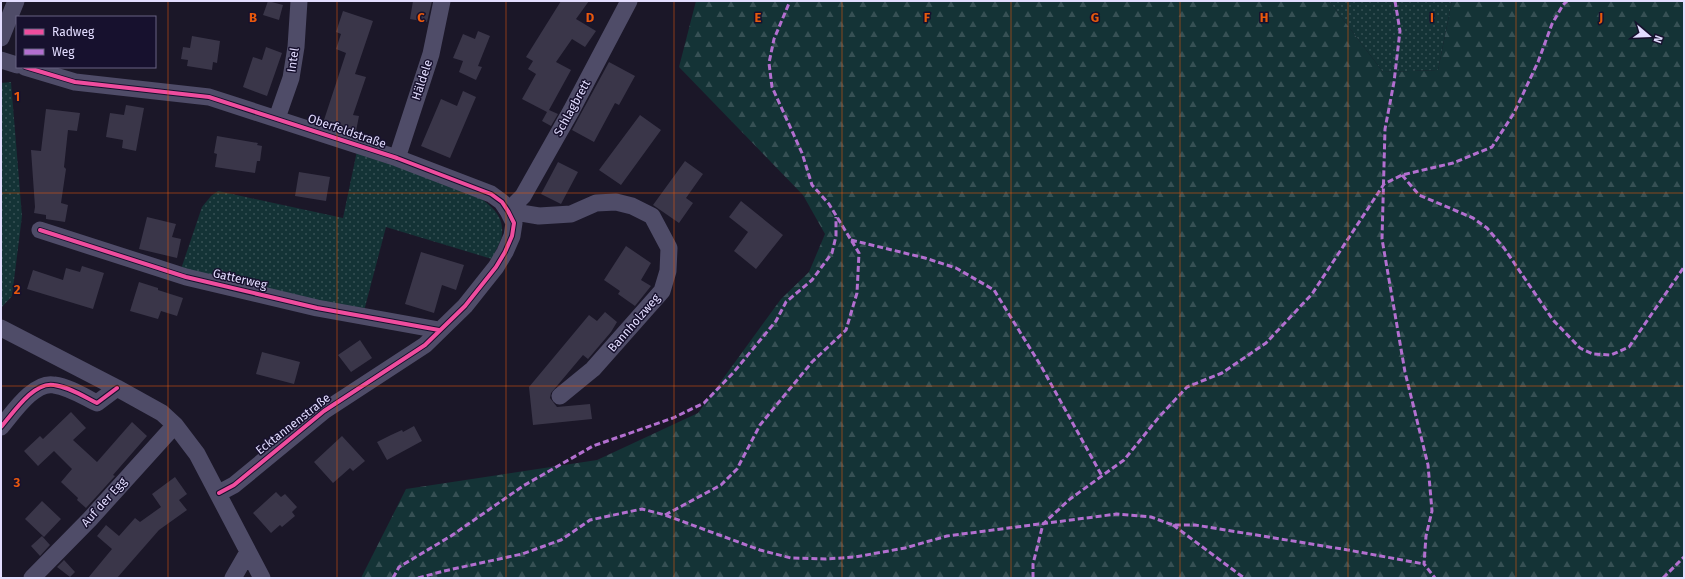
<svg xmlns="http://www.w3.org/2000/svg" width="1685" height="579" font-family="'Fira Sans',sans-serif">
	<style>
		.grass { fill: url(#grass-dots) }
		.forest { fill: url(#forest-firs) }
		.building { fill: #3a3649 }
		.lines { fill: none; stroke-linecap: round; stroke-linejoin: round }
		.minor { stroke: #4f4c68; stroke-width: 17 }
		.quiet { stroke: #b36fd0; stroke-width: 3; stroke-dasharray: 6 3; stroke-linecap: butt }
		.cycleway-casing { stroke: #17112e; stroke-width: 6 }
		.cycleway { stroke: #ef4d9e; stroke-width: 4 }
		.grid { fill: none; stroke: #e8590c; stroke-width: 1; stroke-opacity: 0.55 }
		.labels { text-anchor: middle; stroke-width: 3; stroke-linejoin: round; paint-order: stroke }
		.street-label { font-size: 12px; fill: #e3ddff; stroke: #17112e }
		.grid-label { font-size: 13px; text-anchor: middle; font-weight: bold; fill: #e8590c; stroke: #17112e; stroke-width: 3; stroke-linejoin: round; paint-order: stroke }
	</style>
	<defs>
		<pattern id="grass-dots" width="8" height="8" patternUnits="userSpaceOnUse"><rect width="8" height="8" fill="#143336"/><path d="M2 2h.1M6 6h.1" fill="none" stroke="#365054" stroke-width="1.8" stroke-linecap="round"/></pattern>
		<pattern id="forest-firs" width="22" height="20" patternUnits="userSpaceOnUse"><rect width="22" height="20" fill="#143336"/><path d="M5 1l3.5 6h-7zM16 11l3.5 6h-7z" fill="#365054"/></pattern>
	</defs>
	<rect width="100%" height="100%" fill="#1b1728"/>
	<path class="grass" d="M 1329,1 L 1452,1 L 1438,70 L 1383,72 Z
		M 11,82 L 22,216 L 12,296 L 1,308 L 1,83 Z
		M 357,151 L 472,192 C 487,203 504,213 502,233 C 502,241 495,251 492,259 L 386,227 L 364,311 L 181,269 L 202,207 L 211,196 L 218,191 L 343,218 Z"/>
	<path class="forest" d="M 696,1 L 1329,1 L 1383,72 L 1438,70 L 1452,1 L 1684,1 L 1684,578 L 361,578 L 406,489 L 597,460 L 698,413 L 781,299 L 809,272 L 825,234 L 803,195 L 679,67 Z"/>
	<path class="building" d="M 268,1 L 283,5 L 279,20 L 263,15 Z
		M 413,1 L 432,1 L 427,22 L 410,19 Z
		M 561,1 L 589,1 L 576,19 L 596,31 L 585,47 L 572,39 L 556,62 L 571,70 L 549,110 L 558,114 L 551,126 L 542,121 L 547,112 L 522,99 L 536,74 L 528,69 L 533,61 L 526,57 Z
		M 343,11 L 373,21 L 355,74 L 366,77 L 353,115 L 359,116 L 356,131 L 324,120 L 346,53 L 336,49 L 341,34 L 336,32 Z
		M 478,31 L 490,36 L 478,66 L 482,67 L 476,80 L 459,72 L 463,61 L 453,58 L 463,34 L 475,39 Z
		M 192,36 L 220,41 L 217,63 L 213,62 L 212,70 L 187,66 L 188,60 L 181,59 L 183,47 L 190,48 Z
		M 266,47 L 282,53 L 267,96 L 243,87 L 253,57 L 262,60 Z
		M 609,62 L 635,76 L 619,105 L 615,103 L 594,142 L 572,130 Z
		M 463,91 L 476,97 L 450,158 L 421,146 L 441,99 L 457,106 Z
		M 126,105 L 144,108 L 136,151 L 122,148 L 123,140 L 106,137 L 110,113 L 124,115 Z
		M 46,109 L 80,113 L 77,131 L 68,130 L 64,167 L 66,169 L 61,203 L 68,205 L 65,222 L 46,219 L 46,215 L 34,213 L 35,207 L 31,150 L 41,151 Z
		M 640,115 L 661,130 L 621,185 L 599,170 Z
		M 217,136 L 258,143 L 257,145 L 262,146 L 260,161 L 257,161 L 255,173 L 215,167 L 217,154 L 214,153 Z
		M 685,161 L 703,174 L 686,198 L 693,203 L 679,223 L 653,205 Z
		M 558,162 L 578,172 L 561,204 L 541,194 Z
		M 299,172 L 330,177 L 326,201 L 295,196 Z
		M 741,201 L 783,235 L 756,269 L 734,251 L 748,232 L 729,217 Z
		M 147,217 L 176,224 L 172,237 L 181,239 L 177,258 L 139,249 Z
		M 626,246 L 651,263 L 641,280 L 651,286 L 635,306 L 618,294 L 620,291 L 604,280 Z
		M 421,252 L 464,265 L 456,290 L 442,285 L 434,313 L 405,304 Z
		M 82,266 L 104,273 L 93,309 L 27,289 L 33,270 L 63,280 L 66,268 L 80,272 Z
		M 139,282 L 158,288 L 158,290 L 183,298 L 177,316 L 161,311 L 158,319 L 130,311 Z
		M 605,312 L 617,322 L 611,332 L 588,359 L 583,355 L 551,393 L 550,398 L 557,407 L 590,404 L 592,419 L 533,425 L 529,387 L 589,315 L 597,321 Z
		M 360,340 L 372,358 L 351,372 L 338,355 Z
		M 262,352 L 300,362 L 294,384 L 256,374 Z
		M 71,412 L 86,428 L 73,440 L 97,462 L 132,422 L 147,436 L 113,475 L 115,476 L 86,508 L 77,500 L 78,498 L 61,482 L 72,469 L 54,451 L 38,466 L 24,451 L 40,436 L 43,439 Z
		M 414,426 L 422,441 L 387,460 L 377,442 L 391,435 L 402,430 L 403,432 Z
		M 342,436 L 365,461 L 353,471 L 350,468 L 333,483 L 314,462 Z
		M 175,477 L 187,494 L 179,500 L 187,510 L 159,530 L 117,578 L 88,578 L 112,549 L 97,536 L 106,525 L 119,536 L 135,518 L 140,522 L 161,507 L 152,494 Z
		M 276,492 L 281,497 L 285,494 L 297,507 L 292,512 L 295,516 L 282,527 L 280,525 L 271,533 L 253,513 Z
		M 42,501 L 61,519 L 44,537 L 25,519 Z
		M 42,536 L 50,545 L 40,556 L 31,546 Z
		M 64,560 L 75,572 L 70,577 L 57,567 Z"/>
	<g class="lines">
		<path class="minor" d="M 1,38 L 16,1
			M 1,60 L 17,65
			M 25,67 L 75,82 L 209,97 L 397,158 L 491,194 L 502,202 L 508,211 L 514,223 L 512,236 L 505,252 L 496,267 L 465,306 L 425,345 L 324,411 L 234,485 L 219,493
			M 277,118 L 291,78 L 296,47 L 299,1
			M 397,158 L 431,54 L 442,1
			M 508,211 L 539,216 L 571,214 L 596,203 L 616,202 L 632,206 L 652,216 L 669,248 L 668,271 L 662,291 L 593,369 L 560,396
			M 508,211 L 523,196 L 571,111 L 629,1
			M 40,230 L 186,277 L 317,308 L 439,330
			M 1,328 L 117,388 L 162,413 L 175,425 L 197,454 L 262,578
			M 1,427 C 13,413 34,381 54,385 C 69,387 83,396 97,403 L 117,388
			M 32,578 L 90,519 L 175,425
			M 233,578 L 248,552"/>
		<path class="quiet" d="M 1395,1 L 1400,31 L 1394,82 L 1385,129 L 1382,239 L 1405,372 L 1428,465 L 1432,511 L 1426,536 L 1424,564 L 1435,578
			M 1402,175 L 1419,195 L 1473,218 L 1487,228 L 1504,248 L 1553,320 L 1580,348 L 1593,354 L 1611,355 L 1629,347 L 1684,267
			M 851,240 L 925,258 L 956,268 L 994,290 L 1041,366 L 1102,476
			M 665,515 L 721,485 L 737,469 L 760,425 L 812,362 L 846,330 L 857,293 L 859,253 L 829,204 L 812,185 L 802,153 L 772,87 L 769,63 L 774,39 L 790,1
			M 1173,525 L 1244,578
			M 393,578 L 399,567 L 451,536 L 523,486 L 593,446 L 673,418 L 704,403 L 733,373 L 776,321 L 786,302 L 812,280 L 832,253 L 836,236 L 836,217
			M 418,578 L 444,571 L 522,554 L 561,540 L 590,520 L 642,509 L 665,515 L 760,550 L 791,558 L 826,559 L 855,557 L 905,548 L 947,536 L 1117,514 L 1151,517 L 1173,525 L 1195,525 L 1348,550 L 1424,564
			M 1033,578 L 1033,564 L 1043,524 L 1070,499 L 1124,460 L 1159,417 L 1187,387 L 1222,373 L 1266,343 L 1312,294 L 1384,184 L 1402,175 L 1453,163 L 1492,147 L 1514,113 L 1538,62 L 1552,24 L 1563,5 L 1567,1
			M 1663,578 L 1684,557"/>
		<g class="cycleway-casing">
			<path id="cycleway" d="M 25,67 L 75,82 L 209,97 L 397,158 L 491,194 L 502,202 L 508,211 L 514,223 L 512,236 L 505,252 L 496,267 L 465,306 L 425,345 L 324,411 L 234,485 L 219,493
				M 40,230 L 186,277 L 317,308 L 439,330
				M 1,427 C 13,413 34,381 54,385 C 69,387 83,396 97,403 L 117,388"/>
		</g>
		<use href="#cycleway" class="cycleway"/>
	</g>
	<path class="grid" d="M 168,1 L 168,578M 337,1 L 337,578M 506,1 L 506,578M 674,1 L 674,578M 842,1 L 842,578M 1011,1 L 1011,578M 1180,1 L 1180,578M 1348,1 L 1348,578M 1516,1 L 1516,578M 1,193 L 1684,193M 1,386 L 1684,386"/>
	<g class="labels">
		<g class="street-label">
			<text transform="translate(293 60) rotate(-82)" y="4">Intel</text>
			<text transform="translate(422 80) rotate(-72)" y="4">Häldele</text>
			<text transform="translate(572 108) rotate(-61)" y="4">Schlagbrett</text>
			<text transform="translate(347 131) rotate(19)" y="4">Oberfeldstraße</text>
			<text transform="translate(240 279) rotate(13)" y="4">Gatterweg</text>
			<text transform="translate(634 323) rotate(-49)" y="4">Bannholzweg</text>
			<text transform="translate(293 424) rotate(-38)" y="4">Ecktannenstraße</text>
			<text transform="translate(104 502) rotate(-48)" y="4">Auf der Egg</text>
		</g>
	</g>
	<g class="grid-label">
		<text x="253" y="22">B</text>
		<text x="421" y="22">C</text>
		<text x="590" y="22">D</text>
		<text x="758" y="22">E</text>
		<text x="927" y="22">F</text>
		<text x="1095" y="22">G</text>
		<text x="1264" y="22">H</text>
		<text x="1432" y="22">I</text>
		<text x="1601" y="22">J</text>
		<text x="17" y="101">1</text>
		<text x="17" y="294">2</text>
		<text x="17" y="487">3</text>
	</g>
	<rect width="1685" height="579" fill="none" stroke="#e3ddff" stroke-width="4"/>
	<rect x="16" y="16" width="140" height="52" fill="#17112e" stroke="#696382"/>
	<rect x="24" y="29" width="20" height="6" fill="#ef4d9e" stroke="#696382"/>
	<text x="52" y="36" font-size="12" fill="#e3ddff">Radweg</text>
	<rect x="24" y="49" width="20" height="6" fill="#b36fd0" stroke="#696382"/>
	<text x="52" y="56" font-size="12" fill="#e3ddff">Weg</text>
	<g transform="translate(1649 36) rotate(109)" stroke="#17112e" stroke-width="3" paint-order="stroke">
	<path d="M0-3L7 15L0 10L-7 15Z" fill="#e3ddff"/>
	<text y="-6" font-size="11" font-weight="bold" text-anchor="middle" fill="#e3ddff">N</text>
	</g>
</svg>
